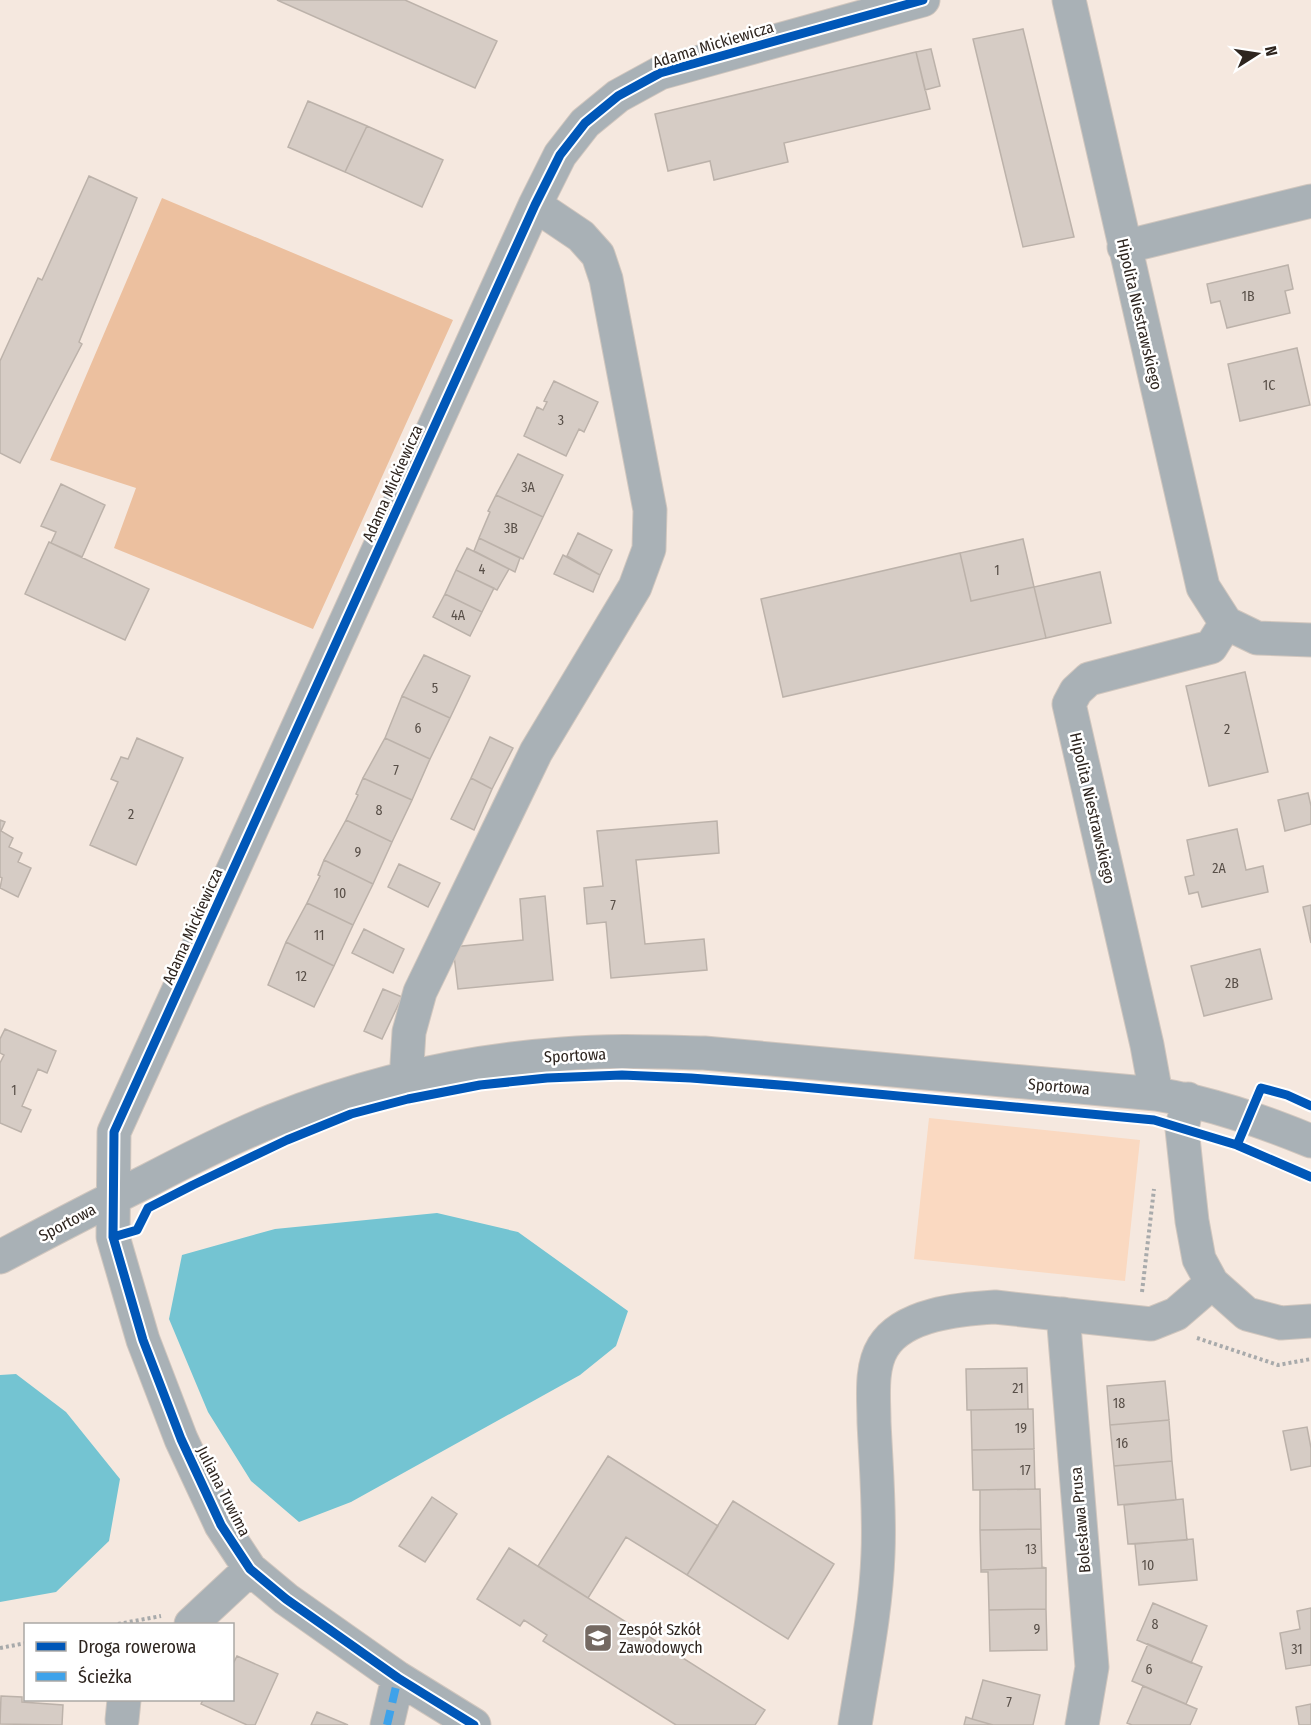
<svg xmlns="http://www.w3.org/2000/svg" width="1311" height="1725" font-family="'Fira Sans Condensed',sans-serif">
	<style>
		.green { fill: #fad9c1 }
		.forest { fill: #ecc09f }
		.water { fill: #74c4d2 }
		.building { fill: #d6ccc5; stroke: #bcb2aa; stroke-width: 1.5 }
		.lines { fill: none; stroke-linecap: round; stroke-linejoin: round }
		.minor-casing { stroke: #d0c6be; stroke-width: 35 }
		.path { stroke: #a8aaab; stroke-width: 4; stroke-dasharray: 3 3; stroke-linecap: butt }
		.minor { stroke: #a9b1b6; stroke-width: 33 }
		.quiet { stroke: #3ea2ea; stroke-width: 8; stroke-dasharray: 15 8; stroke-linecap: butt }
		.cycleway-casing { stroke: #fff; stroke-width: 13 }
		.cycleway { stroke: #0057b8; stroke-width: 9 }
		.labels { text-anchor: middle; stroke-width: 5; stroke-linejoin: round; paint-order: stroke }
		.number-label { font-size: 14px; fill: #584f48 }
		.street-label { font-size: 16px; fill: #2e251f; stroke: #fff }
		.poi-label { font-size: 16px; fill: #2e251f; stroke: #fff; text-anchor: start }
	</style>
	<rect width="100%" height="100%" fill="#f5e8df"/>
	<path class="green" d="M 929,1118 L 1140,1140 L 1125,1281 L 914,1259 Z"/>
	<path class="forest" d="M 162,198 L 453,320 L 313,629 L 114,548 L 136,488 L 50,460 Z"/>
	<path class="water" d="M 437,1213 L 518,1232 L 628,1311 L 616,1346 L 580,1375 L 351,1502 L 299,1522 L 251,1481 L 208,1412 L 169,1319 L 182,1255 L 275,1229 Z
		M 16,1374 L 66,1412 L 120,1479 L 109,1541 L 56,1592 L 0,1602 L 0,1375 Z"/>
	<path class="building" d="M 277,0 L 405,0 L 497,41 L 475,88 Z
		M 1023,29 L 1074,237 L 1023,247 L 973,39 Z
		M 931,49 L 940,86 L 925,90 L 916,52 Z
		M 916,52 L 930,109 L 784,143 L 788,162 L 714,180 L 710,161 L 668,171 L 655,114 Z
		M 308,101 L 367,126 L 345,172 L 288,147 Z
		M 367,126 L 443,160 L 422,207 L 345,172 Z
		M 89,176 L 137,198 L 79,342 L 82,344 L 20,463 L 0,453 L 0,361 L 38,278 L 42,280 Z
		M 1288,265 L 1293,289 L 1285,291 L 1290,313 L 1227,328 L 1220,301 L 1211,303 L 1207,284 Z
		M 1297,348 L 1310,405 L 1240,421 L 1228,364 Z
		M 554,381 L 598,402 L 584,432 L 579,429 L 566,456 L 524,436 L 537,407 L 543,410 L 547,402 L 544,401 Z
		M 518,454 L 563,475 L 543,517 L 496,495 Z
		M 61,484 L 105,505 L 82,557 L 51,543 L 56,532 L 41,526 Z
		M 496,495 L 543,517 L 523,559 L 479,538 L 490,512 L 488,511 Z
		M 578,533 L 612,550 L 600,575 L 567,556 Z
		M 479,538 L 520,558 L 515,572 L 474,551 Z
		M 1023,539 L 1034,587 L 971,601 L 960,553 Z
		M 49,542 L 149,589 L 125,640 L 25,594 Z
		M 467,548 L 509,569 L 497,590 L 456,570 Z
		M 960,553 L 971,601 L 1034,587 L 1046,638 L 783,697 L 761,599 Z
		M 563,555 L 600,575 L 593,592 L 554,574 Z
		M 456,570 L 494,588 L 482,612 L 445,594 Z
		M 1100,572 L 1111,623 L 1046,638 L 1034,587 Z
		M 445,594 L 482,612 L 470,636 L 433,617 Z
		M 424,655 L 470,676 L 450,718 L 402,696 Z
		M 1245,672 L 1268,772 L 1209,786 L 1186,686 Z
		M 402,696 L 450,718 L 430,759 L 385,738 Z
		M 490,737 L 513,748 L 492,789 L 471,778 Z
		M 137,738 L 183,758 L 136,865 L 90,845 L 118,782 L 111,779 L 121,757 L 128,759 Z
		M 385,738 L 430,759 L 412,800 L 363,778 Z
		M 363,778 L 412,800 L 392,842 L 346,820 L 358,795 L 356,794 Z
		M 471,778 L 492,789 L 474,830 L 451,819 Z
		M 1308,793 L 1311,806 L 1311,824 L 1285,831 L 1278,800 Z
		M 0,820 L 5,822 L 1,831 L 13,838 L 9,847 L 22,853 L 18,862 L 31,868 L 18,897 L 0,888 L 2,878 L 0,877 Z
		M 346,820 L 392,842 L 373,884 L 324,860 Z
		M 717,821 L 719,853 L 636,860 L 645,944 L 704,939 L 707,970 L 611,978 L 606,922 L 587,924 L 584,888 L 603,886 L 597,831 Z
		M 1237,829 L 1246,870 L 1263,866 L 1268,892 L 1202,907 L 1198,892 L 1189,894 L 1185,877 L 1194,875 L 1187,840 Z
		M 324,860 L 373,884 L 353,925 L 307,903 L 320,876 L 318,875 Z
		M 399,864 L 440,883 L 428,907 L 388,887 Z
		M 545,896 L 553,980 L 458,989 L 453,947 L 523,940 L 520,899 Z
		M 307,903 L 353,925 L 334,966 L 286,942 Z
		M 1311,905 L 1311,943 L 1303,907 Z
		M 364,929 L 404,949 L 393,973 L 352,953 Z
		M 286,942 L 334,966 L 314,1007 L 268,985 Z
		M 1260,949 L 1272,999 L 1204,1016 L 1191,966 Z
		M 383,989 L 402,997 L 382,1039 L 364,1031 Z
		M 5,1029 L 56,1051 L 47,1073 L 38,1069 L 22,1106 L 31,1110 L 21,1132 L 0,1123 L 0,1063 L 4,1055 L 0,1053 L 0,1039 Z
		M 1027,1368 L 1028,1409 L 967,1410 L 966,1369 Z
		M 1165,1381 L 1169,1420 L 1110,1425 L 1107,1386 Z
		M 1033,1409 L 1034,1449 L 972,1450 L 971,1410 Z
		M 1169,1420 L 1172,1461 L 1114,1466 L 1110,1425 Z
		M 1307,1427 L 1311,1448 L 1311,1466 L 1291,1470 L 1283,1431 Z
		M 1034,1449 L 1035,1489 L 973,1490 L 972,1450 Z
		M 608,1456 L 718,1526 L 687,1575 L 626,1537 L 588,1598 L 538,1566 Z
		M 1172,1461 L 1176,1500 L 1118,1505 L 1114,1466 Z
		M 1040,1489 L 1041,1529 L 980,1530 L 980,1490 Z
		M 432,1497 L 457,1514 L 425,1562 L 399,1546 Z
		M 1183,1499 L 1187,1540 L 1128,1544 L 1124,1505 Z
		M 733,1501 L 834,1564 L 788,1639 L 687,1575 Z
		M 1041,1529 L 1042,1567 L 1046,1568 L 981,1570 L 980,1530 Z
		M 1193,1539 L 1197,1580 L 1139,1585 L 1135,1544 Z
		M 509,1548 L 765,1710 L 755,1725 L 676,1725 L 543,1641 L 547,1635 L 524,1620 L 520,1626 L 477,1599 Z
		M 1046,1568 L 1046,1609 L 989,1610 L 988,1572 L 981,1572 L 981,1570 Z
		M 1153,1603 L 1207,1626 L 1191,1663 L 1137,1640 Z
		M 1311,1608 L 1311,1665 L 1286,1669 L 1280,1633 L 1300,1629 L 1297,1611 Z
		M 1046,1609 L 1047,1650 L 990,1651 L 989,1610 Z
		M 1148,1644 L 1202,1667 L 1186,1704 L 1132,1681 Z
		M 237,1656 L 278,1674 L 255,1725 L 247,1725 L 201,1704 L 203,1700 L 232,1700 L 232,1666 Z
		M 983,1680 L 1040,1695 L 1033,1725 L 993,1725 L 972,1719 Z
		M 1143,1686 L 1197,1709 L 1190,1725 L 1132,1725 L 1127,1723 Z
		M 1,1696 L 22,1697 L 22,1702 L 63,1705 L 62,1725 L 0,1724 Z
		M 1311,1704 L 1311,1725 L 1299,1725 L 1296,1707 Z
		M 317,1712 L 348,1725 L 311,1725 Z
		M 966,1717 L 972,1719 L 993,1725 L 964,1725 Z"/>
	<g class="lines">
		<g class="minor-casing">
			<path id="minor" d="M 1069,0 L 1203,587 L 1226,623 L 1257,638 L 1311,640
				M 1124,247 L 1311,201
				M 406,1080 L 409,1032 L 420,992 L 536,752 L 635,587 L 649,549 L 650,510 L 606,279 L 598,255 L 581,236 L 535,205
				M 1156,1094 L 1147,1045 L 1069,704 L 1076,691 L 1089,679 L 1211,647 L 1226,623
				M 1188,1099 L 1182,1129 L 1192,1221 L 1199,1259 L 1212,1283 L 1247,1314 L 1281,1323 L 1311,1321
				M 0,1257 C 49,1231 99,1205 149,1180 C 189,1159 230,1138 272,1121 C 364,1084 464,1061 563,1054 C 610,1050 657,1052 704,1053 L 1156,1094 C 1211,1103 1259,1120 1311,1141
				M 1063,1314 L 1092,1667 L 1082,1725
				M 191,1624 L 250,1569
				M 122,1720 L 124,1700
				M 387,1725 L 398,1678
				M 474,1725 L 398,1678 L 286,1599 L 250,1569 L 221,1525 L 181,1439 L 143,1340 L 113,1237 L 114,1132 L 535,205 L 560,155 L 585,123 L 618,96 L 660,73 L 923,0
				M 855,1725 C 864,1668 876,1611 878,1554 C 880,1511 876,1466 874,1422 C 874,1399 870,1368 883,1347 C 903,1314 960,1309 995,1307 L 1151,1324 L 1176,1314 L 1212,1283"/>
		</g>
		<path class="path" d="M 1142,1292 L 1154,1189
			M 1197,1338 L 1278,1365 L 1311,1359
			M 118,1624 L 161,1616
			M 0,1648 L 26,1643"/>
		<use href="#minor" class="minor"/>
		<path class="quiet" d="M 387,1725 L 398,1678"/>
		<g class="cycleway-casing">
			<path id="cycleway" d="M 1237,1145 L 1261,1088 L 1287,1095 L 1311,1106
				M 113,1237 L 137,1230 L 148,1208 L 193,1185 L 287,1140 L 351,1114 L 408,1099 L 480,1085 L 547,1078 L 622,1075 L 691,1078 L 792,1086 L 1154,1120 L 1237,1145 L 1311,1177
				M 474,1725 L 398,1678 L 286,1599 L 250,1569 L 221,1525 L 181,1439 L 143,1340 L 113,1237 L 114,1132 L 535,205 L 560,155 L 585,123 L 618,96 L 660,73 L 923,0"/>
		</g>
		<use href="#cycleway" class="cycleway"/>
	</g>
	<defs>
		<g id="school-square" transform="scale(1.5)"><rect x="-9" y="-9" width="18" height="18" rx="4" fill="#746962" stroke="#fff"/><path d="M0-5L7-2L0 1L-7-2ZM-4 1L0 2.5L4 1V4Q0 6-4 4Z" fill="#fff"/></g>
	</defs>
	<g fill-rule="evenodd">
		<use href="#school-square" x="598" y="1638"/>
	</g>
	<g class="labels">
		<g class="number-label">
			<text x="1248" y="301">1B</text>
			<text x="1269" y="390">1C</text>
			<text x="561" y="425">3</text>
			<text x="528" y="492">3A</text>
			<text x="511" y="533">3B</text>
			<text x="482" y="574">4</text>
			<text x="997" y="575">1</text>
			<text x="458" y="620">4A</text>
			<text x="435" y="693">5</text>
			<text x="418" y="733">6</text>
			<text x="1227" y="734">2</text>
			<text x="396" y="775">7</text>
			<text x="379" y="815">8</text>
			<text x="131" y="819">2</text>
			<text x="358" y="857">9</text>
			<text x="1219" y="873">2A</text>
			<text x="340" y="898">10</text>
			<text x="613" y="910">7</text>
			<text x="319" y="940">11</text>
			<text x="301" y="981">12</text>
			<text x="1232" y="988">2B</text>
			<text x="14" y="1095">1</text>
			<text x="1018" y="1393">21</text>
			<text x="1119" y="1408">18</text>
			<text x="1021" y="1433">19</text>
			<text x="1122" y="1448">16</text>
			<text x="1025" y="1475">17</text>
			<text x="1031" y="1554">13</text>
			<text x="1148" y="1570">10</text>
			<text x="1155" y="1629">8</text>
			<text x="1037" y="1634">9</text>
			<text x="1297" y="1654">31</text>
			<text x="1149" y="1674">6</text>
			<text x="1009" y="1707">7</text>
		</g>
		<g class="street-label">
			<text transform="translate(713 44) rotate(-17)" y="6">Adama Mickiewicza</text>
			<text transform="translate(1140 314) rotate(77)" y="6">Hipolita Niestrawskiego</text>
			<text transform="translate(392 483) rotate(-66)" y="6">Adama Mickiewicza</text>
			<text transform="translate(1093 808) rotate(77)" y="6">Hipolita Niestrawskiego</text>
			<text transform="translate(192 926) rotate(-66)" y="6">Adama Mickiewicza</text>
			<text transform="translate(575 1055) rotate(-3)" y="6">Sportowa</text>
			<text transform="translate(1059 1086) rotate(5)" y="6">Sportowa</text>
			<text transform="translate(67 1222) rotate(-28)" y="6">Sportowa</text>
			<text transform="translate(224 1491) rotate(63)" y="6">Juliana Tuwima</text>
			<text transform="translate(1080 1520) rotate(-95)" y="6">Bolesława Prusa</text>
		</g>
		<g class="poi-label">
			<text x="619" y="1635">Zespół Szkół<tspan x="619" dy="18">Zawodowych</tspan></text>
		</g>
	</g>
	<rect x="24" y="1623" width="210" height="78" fill="#ffffff" stroke="#aba8a5" stroke-width="1.5"/>
	<rect x="36" y="1642" width="30" height="9" fill="#0057b8" stroke="#aba8a5" stroke-width="1.5"/>
	<text x="78" y="1653" font-size="18" fill="#2e251f">Droga rowerowa</text>
	<rect x="36" y="1672" width="30" height="9" fill="#3ea2ea" stroke="#aba8a5" stroke-width="1.5"/>
	<text x="78" y="1683" font-size="18" fill="#2e251f">Ścieżka</text>
	<g transform="translate(1257 54) rotate(78)" stroke="#ffffff" stroke-width="4.5" paint-order="stroke">
	<path d="M0-4.5L10 22L0 15L-10 22Z" fill="#2e251f"/>
	<text y="-9" font-size="16" font-weight="bold" text-anchor="middle" fill="#2e251f">N</text>
	</g>
</svg>
